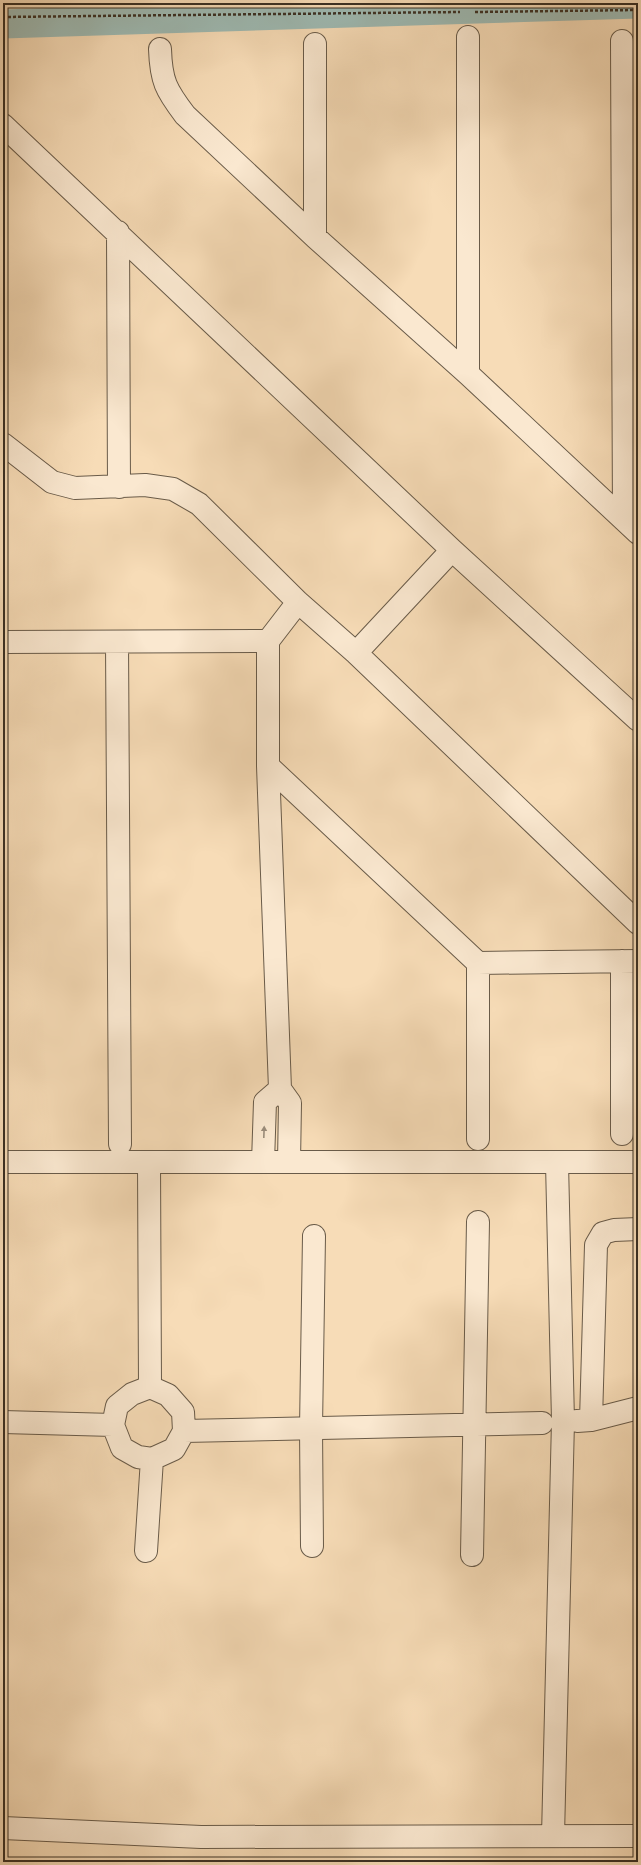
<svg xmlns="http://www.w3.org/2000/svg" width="641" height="1865" font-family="'IM FELL French Canon',serif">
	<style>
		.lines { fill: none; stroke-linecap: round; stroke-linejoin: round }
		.canal { stroke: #9ebab3; stroke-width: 29 }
		.minor-casing { stroke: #695b49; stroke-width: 24 }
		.path { stroke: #3a3024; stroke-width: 2.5; stroke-dasharray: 3 2; stroke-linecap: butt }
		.minor { stroke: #fae8d0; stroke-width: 22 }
		.oneway { fill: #9a8c7a }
	</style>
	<rect width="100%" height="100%" fill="#f7dcb7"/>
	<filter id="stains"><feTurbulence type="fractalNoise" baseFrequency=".005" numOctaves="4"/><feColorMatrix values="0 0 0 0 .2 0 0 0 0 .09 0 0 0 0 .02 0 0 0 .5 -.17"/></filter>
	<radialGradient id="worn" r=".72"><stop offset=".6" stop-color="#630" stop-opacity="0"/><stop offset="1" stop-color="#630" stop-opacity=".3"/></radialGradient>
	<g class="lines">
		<path class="canal" d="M 3,24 L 638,4"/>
		<g class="minor-casing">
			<path id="minor" d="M 622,41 L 624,520
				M 160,49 C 161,81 166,90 185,115 L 315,237 L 468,374 L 638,533
				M 3,125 L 452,550 L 638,720
				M 118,232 L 119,487
				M 315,237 L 315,44
				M 468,374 L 468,37
				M 3,444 L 52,482 L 75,488 L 145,485 L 173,489 L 199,504 L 298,602 L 356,653 L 638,923
				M 3,642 L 268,641
				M 117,642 L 120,1144
				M 356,653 L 452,550
				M 268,766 L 478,963 L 478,1139
				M 478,963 L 638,961
				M 622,1134 L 622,961
				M 3,1162 L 638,1162
				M 149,1162 L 150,1387
				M 263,1162 L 265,1102 L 280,1089
				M 289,1162 L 290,1103 L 280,1089 L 268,766 L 268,641 L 298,602
				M 150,1387 L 168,1395 L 183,1412 L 184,1431 L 174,1449 L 152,1459 L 138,1457 L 122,1448 L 113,1425 L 117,1406 L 132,1394 Z
				M 591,1420 L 596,1245 L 603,1233 L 614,1230 L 638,1229
				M 577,1421 L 591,1420 L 638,1408
				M 3,1422 L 113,1425
				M 184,1431 L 542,1423
				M 312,1546 L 311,1428 L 314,1236
				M 146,1551 L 152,1459
				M 472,1555 L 478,1222
				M 3,1828 L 201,1837 L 638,1836
				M 553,1836 L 563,1421 L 557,1163"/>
		</g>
		<path class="path" d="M 475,12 L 638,10
			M 3,17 L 460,12"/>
		<use href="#minor" class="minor"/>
	</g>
	<defs><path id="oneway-solid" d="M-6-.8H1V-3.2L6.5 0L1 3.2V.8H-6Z"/></defs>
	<use class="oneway" href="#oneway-solid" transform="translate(264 1132) rotate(-88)"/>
	<rect width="641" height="1865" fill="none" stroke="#f7dcb7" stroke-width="16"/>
	<rect x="4" y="4" width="633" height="1857" fill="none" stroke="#3a3024" stroke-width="2"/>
	<rect x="8" y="8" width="625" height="1849" fill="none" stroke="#3a3024"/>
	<rect width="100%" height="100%" filter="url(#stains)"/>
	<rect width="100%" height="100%" fill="url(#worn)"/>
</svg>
